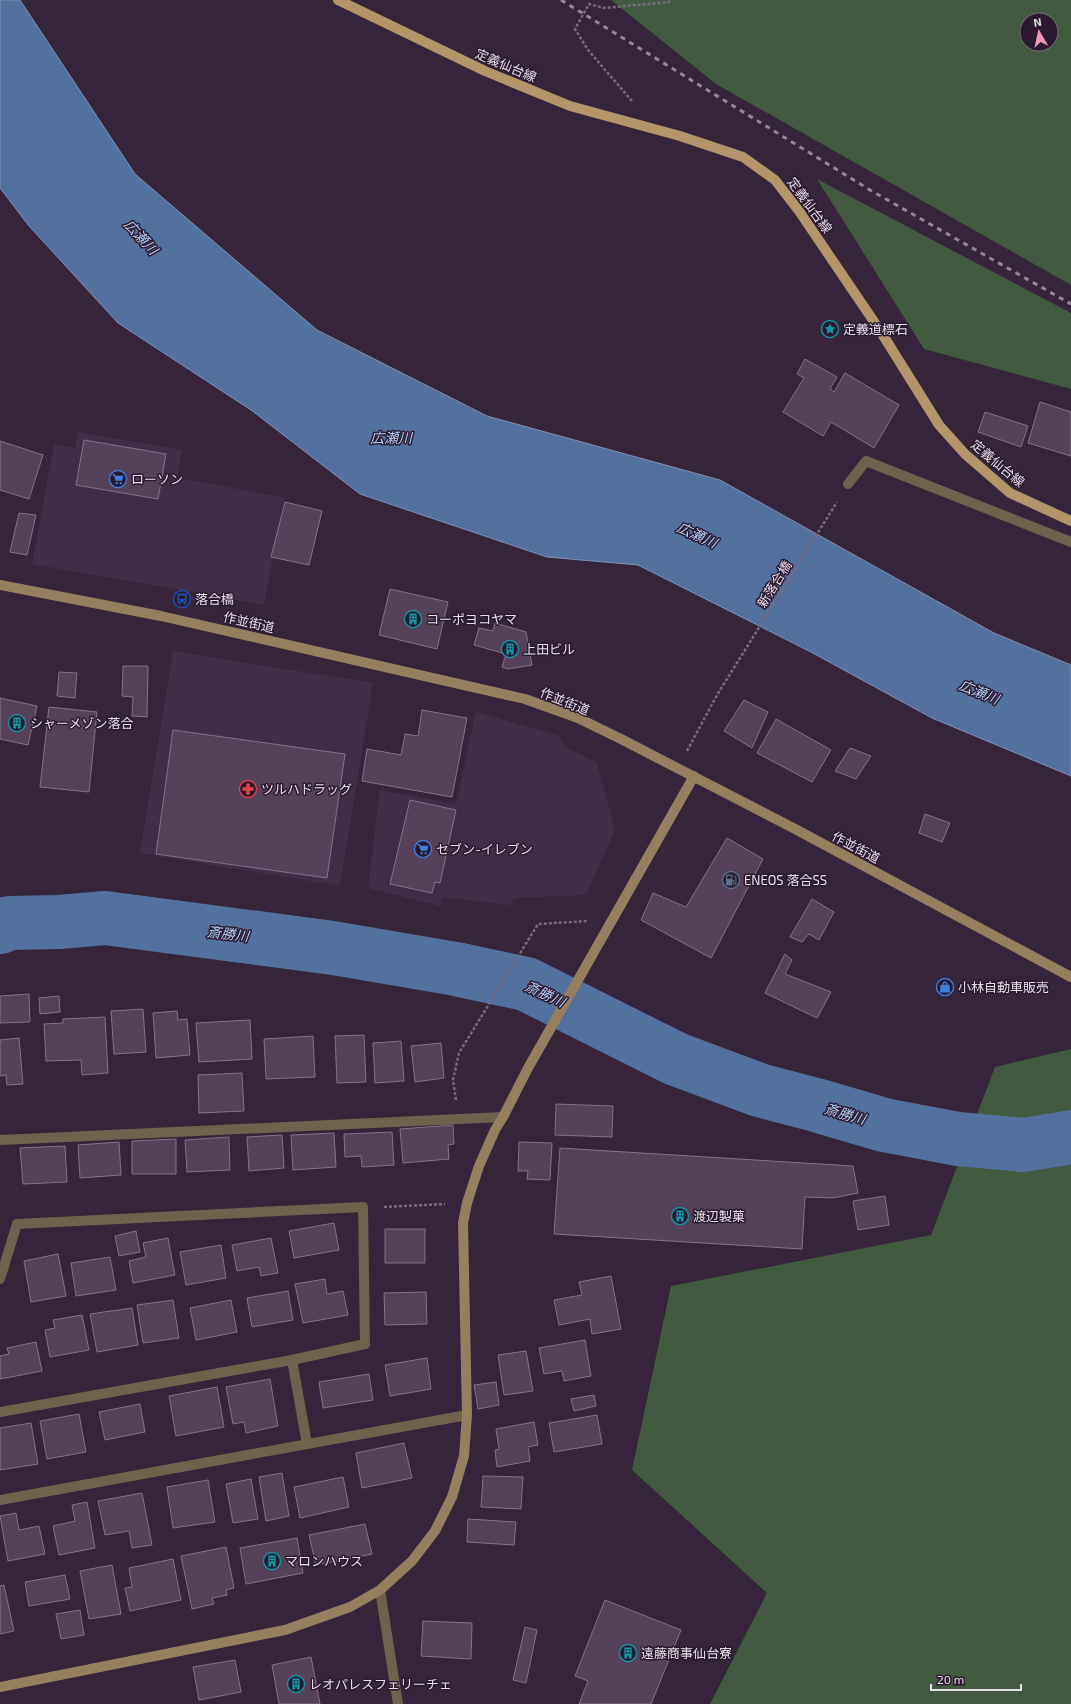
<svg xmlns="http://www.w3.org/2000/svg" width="1071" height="1704" font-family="'Exo 2','Noto Sans JP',sans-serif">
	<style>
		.built { fill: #412d47 }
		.green { fill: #425a40; fill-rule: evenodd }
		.water { fill: #53719f; stroke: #8091b6 }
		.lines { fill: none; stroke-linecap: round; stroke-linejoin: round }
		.river { stroke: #53719f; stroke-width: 54 }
		.building { fill: #55425a; stroke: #86728b }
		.path { stroke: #796b7e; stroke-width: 2.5; stroke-dasharray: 3 2; stroke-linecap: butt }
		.street { stroke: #70614c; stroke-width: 10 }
		.secondary { stroke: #967f5e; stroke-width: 10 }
		.primary { stroke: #b4956a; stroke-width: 10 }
		.rail { stroke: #96889a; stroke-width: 3; stroke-dasharray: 5 5; stroke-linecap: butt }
		.labels { text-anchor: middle; stroke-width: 3; stroke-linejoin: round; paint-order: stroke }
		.street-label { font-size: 13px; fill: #e8ddeb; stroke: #2b1a2f }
		.poi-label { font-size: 13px; fill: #e8ddeb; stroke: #2b1a2f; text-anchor: start }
		.water-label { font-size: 14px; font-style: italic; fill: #b4cffa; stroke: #2b1a2f }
	</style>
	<rect width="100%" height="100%" fill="#35243a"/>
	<path class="built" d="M 78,432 L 182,450 L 177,478 L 284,497 L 264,605 L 32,564 L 54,445 L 75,448 Z
		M 173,651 L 373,683 L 340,886 L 140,853 Z
		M 476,712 L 560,736 L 564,746 L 597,763 L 615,830 L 586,895 L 514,898 L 511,905 L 443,897 L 440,906 L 368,888 L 380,790 L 456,804 Z"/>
	<path class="green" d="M 611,0 L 1071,0 L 1071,285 L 716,84 ZM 1027,20 L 1051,20 L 1051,44 L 1027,44 Z
		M 817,179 L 1071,313 L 1071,389 L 924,349 Z
		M 1071,1049 L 1071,1704 L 710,1704 L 767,1593 L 632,1470 L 671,1286 L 931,1235 L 995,1067 Z"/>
	<path class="water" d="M 0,0 L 20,0 L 135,174 L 317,330 L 487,416 L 720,480 L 994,633 L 1071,665 L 1071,776 L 932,718 L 809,651 L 638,565 L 547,557 L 360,494 L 251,410 L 118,323 L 29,226 L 0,188 Z"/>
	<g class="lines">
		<path class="river" d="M 0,927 L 9,923 L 59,922 L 105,918 L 333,948 L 456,969 L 526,984 L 676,1059 L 759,1090 L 816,1105 L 884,1125 L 958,1139 L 1024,1145 L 1071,1137"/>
	</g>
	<path class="building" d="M 805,359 L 837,377 L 830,389 L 834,392 L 845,373 L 899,405 L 874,448 L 831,422 L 823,436 L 783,412 L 804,378 L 797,374 Z
		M 1040,402 L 1071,412 L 1071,456 L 1028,443 Z
		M 985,412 L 1028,426 L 1021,447 L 978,432 Z
		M 84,440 L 166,454 L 158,499 L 76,485 Z
		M 0,441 L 43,455 L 29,499 L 0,490 Z
		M 285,502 L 322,511 L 309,565 L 271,557 Z
		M 19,513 L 36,515 L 27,555 L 10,552 Z
		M 390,589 L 448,602 L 437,649 L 379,635 Z
		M 495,623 L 526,632 L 532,665 L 508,669 L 502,667 L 506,654 L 474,645 L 479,628 L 493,631 Z
		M 123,666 L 148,666 L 147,717 L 132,716 L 133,697 L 122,696 Z
		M 59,672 L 77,673 L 75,698 L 57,696 Z
		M 0,698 L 37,706 L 28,745 L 0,739 Z
		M 744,700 L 768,712 L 752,748 L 724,731 Z
		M 49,707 L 97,712 L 89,792 L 40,787 Z
		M 422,710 L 467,718 L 452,797 L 362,781 L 367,749 L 401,755 L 405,734 L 418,736 Z
		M 776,719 L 831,750 L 812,782 L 757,753 Z
		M 173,730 L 345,754 L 327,878 L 156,854 Z
		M 850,748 L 871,756 L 856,779 L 835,771 Z
		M 410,800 L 456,810 L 440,883 L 435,882 L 432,893 L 390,884 Z
		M 925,814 L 950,823 L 942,842 L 919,833 Z
		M 727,838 L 763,859 L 711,958 L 641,920 L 653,893 L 686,907 Z
		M 812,899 L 834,912 L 819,940 L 809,934 L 802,942 L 790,937 Z
		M 785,954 L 792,960 L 785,974 L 831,992 L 817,1018 L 765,993 Z
		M 29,994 L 30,1022 L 0,1023 L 0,996 Z
		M 59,996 L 60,1012 L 40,1014 L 39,998 Z
		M 143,1009 L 146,1052 L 114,1054 L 111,1011 Z
		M 177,1011 L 178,1020 L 187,1019 L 190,1055 L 156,1058 L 153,1013 Z
		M 105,1017 L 108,1073 L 82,1075 L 81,1060 L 46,1061 L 44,1024 L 63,1023 L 63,1019 Z
		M 250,1020 L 252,1059 L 199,1062 L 196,1023 Z
		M 364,1035 L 366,1082 L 337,1083 L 335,1036 Z
		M 313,1036 L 315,1077 L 266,1079 L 264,1039 Z
		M 19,1038 L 23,1084 L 7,1085 L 6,1075 L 0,1076 L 0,1040 Z
		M 401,1041 L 404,1081 L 375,1083 L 373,1043 Z
		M 441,1043 L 444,1078 L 415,1082 L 411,1046 Z
		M 242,1073 L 244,1111 L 199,1113 L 198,1075 Z
		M 556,1104 L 613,1106 L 612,1137 L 555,1135 Z
		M 453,1125 L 454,1144 L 448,1145 L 449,1159 L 403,1163 L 400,1129 Z
		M 392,1132 L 394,1165 L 362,1167 L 361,1156 L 345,1157 L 344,1134 Z
		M 334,1133 L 336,1167 L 293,1170 L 291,1135 Z
		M 282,1135 L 284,1168 L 249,1171 L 247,1137 Z
		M 229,1137 L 230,1170 L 187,1172 L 185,1140 Z
		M 176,1139 L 176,1174 L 132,1174 L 132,1141 Z
		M 119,1142 L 121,1175 L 80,1178 L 78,1145 Z
		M 519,1142 L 552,1143 L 550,1180 L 527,1179 L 528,1171 L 518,1171 Z
		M 65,1146 L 67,1182 L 23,1184 L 20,1148 Z
		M 560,1148 L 853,1166 L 858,1193 L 833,1198 L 805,1197 L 802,1249 L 554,1234 Z
		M 885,1196 L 889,1225 L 858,1230 L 853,1201 Z
		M 334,1223 L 339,1250 L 294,1258 L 289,1231 Z
		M 385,1229 L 425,1229 L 425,1263 L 385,1263 Z
		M 136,1231 L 140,1252 L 119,1256 L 115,1236 Z
		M 168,1238 L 175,1275 L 133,1283 L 129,1261 L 146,1257 L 143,1243 Z
		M 271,1238 L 278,1273 L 261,1276 L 259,1267 L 237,1271 L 232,1245 Z
		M 221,1245 L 226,1278 L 186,1285 L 180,1252 Z
		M 58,1254 L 66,1296 L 31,1302 L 24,1261 Z
		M 110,1257 L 116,1290 L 76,1296 L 71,1263 Z
		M 611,1276 L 621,1329 L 592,1334 L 590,1319 L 559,1325 L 554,1300 L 582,1295 L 579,1282 Z
		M 325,1279 L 327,1294 L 343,1291 L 348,1315 L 303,1323 L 295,1284 Z
		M 288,1291 L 293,1320 L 252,1327 L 247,1298 Z
		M 426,1292 L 427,1324 L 385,1325 L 384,1293 Z
		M 173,1300 L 179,1338 L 143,1343 L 137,1305 Z
		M 231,1300 L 237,1332 L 196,1340 L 190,1308 Z
		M 132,1308 L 138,1345 L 97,1352 L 90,1314 Z
		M 82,1315 L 89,1350 L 50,1357 L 45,1330 L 55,1328 L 53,1320 Z
		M 585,1340 L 591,1376 L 564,1381 L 562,1371 L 544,1374 L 539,1348 Z
		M 36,1342 L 42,1371 L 0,1379 L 0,1356 L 9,1354 L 7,1348 Z
		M 526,1351 L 533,1391 L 504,1395 L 498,1355 Z
		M 427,1358 L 431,1389 L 390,1396 L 385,1365 Z
		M 369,1374 L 373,1400 L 323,1408 L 319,1382 Z
		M 270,1379 L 278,1426 L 246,1433 L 244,1422 L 233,1424 L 226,1387 Z
		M 496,1382 L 499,1405 L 478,1409 L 474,1385 Z
		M 217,1387 L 224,1427 L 176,1436 L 169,1396 Z
		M 594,1395 L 596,1406 L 574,1411 L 571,1399 Z
		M 140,1404 L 145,1432 L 105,1440 L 99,1412 Z
		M 79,1414 L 86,1452 L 47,1459 L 40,1421 Z
		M 597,1415 L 602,1444 L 554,1452 L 549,1423 Z
		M 534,1422 L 538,1445 L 528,1447 L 530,1461 L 497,1467 L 495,1450 L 499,1449 L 496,1429 Z
		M 31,1423 L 38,1464 L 0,1470 L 0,1428 Z
		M 404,1443 L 412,1478 L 362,1488 L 356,1453 Z
		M 282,1473 L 289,1516 L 266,1521 L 259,1477 Z
		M 483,1476 L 523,1477 L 521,1509 L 481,1507 Z
		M 343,1477 L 349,1507 L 300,1518 L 294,1487 Z
		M 251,1479 L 258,1519 L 233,1523 L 226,1484 Z
		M 208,1480 L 215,1522 L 173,1528 L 167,1487 Z
		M 142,1493 L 152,1545 L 132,1548 L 129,1531 L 105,1535 L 98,1501 Z
		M 87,1502 L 95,1548 L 59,1555 L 53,1526 L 75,1521 L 72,1505 Z
		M 16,1513 L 19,1530 L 39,1526 L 45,1554 L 8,1561 L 0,1516 Z
		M 468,1519 L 516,1522 L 514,1545 L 467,1542 Z
		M 365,1524 L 372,1554 L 316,1565 L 309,1535 Z
		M 297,1538 L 303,1573 L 246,1584 L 240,1548 Z
		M 226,1547 L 234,1588 L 226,1590 L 227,1595 L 212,1598 L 214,1604 L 192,1609 L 181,1556 Z
		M 173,1559 L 181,1600 L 130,1611 L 125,1588 L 132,1587 L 129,1568 Z
		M 112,1565 L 121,1614 L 89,1619 L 80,1571 Z
		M 65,1575 L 70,1599 L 29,1606 L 25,1582 Z
		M 4,1585 L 14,1631 L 0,1634 L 0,1586 Z
		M 605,1600 L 681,1630 L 651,1704 L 579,1704 L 588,1681 L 575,1676 Z
		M 80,1610 L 84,1635 L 61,1639 L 56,1614 Z
		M 423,1621 L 472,1623 L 471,1659 L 421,1656 Z
		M 525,1627 L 537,1630 L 526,1683 L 513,1680 Z
		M 311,1657 L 320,1704 L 279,1704 L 272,1665 Z
		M 235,1660 L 241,1692 L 199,1700 L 193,1667 Z"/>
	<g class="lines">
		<path class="path" d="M 632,101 L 588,50 L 575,29 L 589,4 L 604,8 L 669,2 L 670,0
			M 687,751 L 717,695 L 837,502
			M 456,1100 L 453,1080 L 459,1053 L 538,924 L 588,921
			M 384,1207 L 445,1204"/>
		<path class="street" d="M 848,484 L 866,461 L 1071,542
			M 0,1140 L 503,1117
			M 0,1279 L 17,1224 L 363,1207 L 365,1344 L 292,1360 L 0,1412
			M 292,1360 L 307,1444
			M 0,1500 L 467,1415
			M 380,1590 L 398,1704"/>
		<path class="secondary" d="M 0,585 L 161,616 L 525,699 L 578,718 L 621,739 L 797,830 L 1071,977
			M 0,1687 L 285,1630 L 350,1607 L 380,1590 L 412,1561 L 435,1531 L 452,1497 L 464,1456 L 467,1415 L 463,1223 L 467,1203 L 479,1166 L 495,1130 L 503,1117 L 528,1068 L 694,776"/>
		<path class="primary" d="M 338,0 L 485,71 L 570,106 L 680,136 L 743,157 L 775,180 L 799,211 L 881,332 L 939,425 L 965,454 L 1010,493 L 1071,521"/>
		<path class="rail" d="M 561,0 L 870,190 L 1071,304"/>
	</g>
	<defs>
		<g id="sight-ring" transform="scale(0.9)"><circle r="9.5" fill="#2b1a2f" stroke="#0f9aa8" stroke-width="1.5"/><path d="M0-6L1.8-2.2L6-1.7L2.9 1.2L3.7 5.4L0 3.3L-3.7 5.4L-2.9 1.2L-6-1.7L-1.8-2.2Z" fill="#0f9aa8"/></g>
		<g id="supermarket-ring" transform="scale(0.9)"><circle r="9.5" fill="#2b1a2f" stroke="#3f7fe0" stroke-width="1.5"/><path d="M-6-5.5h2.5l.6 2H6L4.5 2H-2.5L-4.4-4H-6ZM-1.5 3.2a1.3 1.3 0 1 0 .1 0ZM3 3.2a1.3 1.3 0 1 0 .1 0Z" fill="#3f7fe0"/></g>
		<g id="bus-ring" transform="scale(0.9)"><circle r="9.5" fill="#2b1a2f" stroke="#1a4fb4" stroke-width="1.5"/><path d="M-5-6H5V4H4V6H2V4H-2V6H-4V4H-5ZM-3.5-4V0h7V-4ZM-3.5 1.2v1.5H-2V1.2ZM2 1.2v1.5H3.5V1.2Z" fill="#1a4fb4"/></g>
		<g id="building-ring" transform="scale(0.9)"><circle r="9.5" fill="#2b1a2f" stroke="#0f9aa8" stroke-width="1.5"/><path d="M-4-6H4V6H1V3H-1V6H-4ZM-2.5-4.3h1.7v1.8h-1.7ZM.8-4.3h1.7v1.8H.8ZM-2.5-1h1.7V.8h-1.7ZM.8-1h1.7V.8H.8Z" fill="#0f9aa8"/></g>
		<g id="pharmacy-ring" transform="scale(0.9)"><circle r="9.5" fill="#2b1a2f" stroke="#e0444e" stroke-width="1.5"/><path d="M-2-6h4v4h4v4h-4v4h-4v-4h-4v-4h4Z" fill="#e0444e"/></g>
		<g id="fuel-ring" transform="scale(0.9)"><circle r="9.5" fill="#2b1a2f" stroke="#5c6f8a" stroke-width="1.5"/><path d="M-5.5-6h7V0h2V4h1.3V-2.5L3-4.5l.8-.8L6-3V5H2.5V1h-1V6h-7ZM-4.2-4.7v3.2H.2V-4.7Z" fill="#5c6f8a"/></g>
		<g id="shop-ring" transform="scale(0.9)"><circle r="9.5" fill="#2b1a2f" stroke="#3f7fe0" stroke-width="1.5"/><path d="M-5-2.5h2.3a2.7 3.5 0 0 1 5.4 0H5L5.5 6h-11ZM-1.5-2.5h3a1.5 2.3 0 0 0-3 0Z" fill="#3f7fe0"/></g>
	</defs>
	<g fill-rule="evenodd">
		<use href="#sight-ring" x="830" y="329"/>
		<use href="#supermarket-ring" x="118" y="479"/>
		<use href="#bus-ring" x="182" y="599"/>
		<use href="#building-ring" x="413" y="619"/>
		<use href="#building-ring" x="510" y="649"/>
		<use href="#building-ring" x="17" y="723"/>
		<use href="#pharmacy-ring" x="248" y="789"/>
		<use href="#supermarket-ring" x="423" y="849"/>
		<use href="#fuel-ring" x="731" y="880"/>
		<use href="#shop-ring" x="945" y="987"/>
		<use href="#building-ring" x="680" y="1216"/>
		<use href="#building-ring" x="272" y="1561"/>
		<use href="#building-ring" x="628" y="1653"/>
		<use href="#building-ring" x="296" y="1684"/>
	</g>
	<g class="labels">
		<g class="street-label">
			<text transform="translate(506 65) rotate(23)" y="5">定義仙台線</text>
			<text transform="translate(810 205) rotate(54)" y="5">定義仙台線</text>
			<text transform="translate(998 463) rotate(40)" y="5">定義仙台線</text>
			<text transform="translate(774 584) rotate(-58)" y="5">新落合橋</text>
			<text transform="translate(249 622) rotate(13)" y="5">作並街道</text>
			<text transform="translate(565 701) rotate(22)" y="5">作並街道</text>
			<text transform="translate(856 847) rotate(28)" y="5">作並街道</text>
		</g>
		<g class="poi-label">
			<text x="843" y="334">定義道標石</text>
			<text x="131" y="484">ローソン</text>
			<text x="195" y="604">落合橋</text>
			<text x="426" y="624">コーポヨコヤマ</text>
			<text x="523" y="654">上田ビル</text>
			<text x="30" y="728">シャーメゾン落合</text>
			<text x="261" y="794">ツルハドラッグ</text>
			<text x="436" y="854">セブン-イレブン</text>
			<text x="744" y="885">ENEOS 落合SS</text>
			<text x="958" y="992">小林自動車販売</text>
			<text x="693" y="1221">渡辺製菓</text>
			<text x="285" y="1566">マロンハウス</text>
			<text x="641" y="1658">遠藤商事仙台寮</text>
			<text x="309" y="1689">レオパレスフェリーチェ</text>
		</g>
		<g class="water-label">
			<text transform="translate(141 237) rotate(47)" y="5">広瀬川</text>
			<text x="391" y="443">広瀬川</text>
			<text transform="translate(697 535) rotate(25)" y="5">広瀬川</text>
			<text transform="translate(979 692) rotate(22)" y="5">広瀬川</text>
			<text transform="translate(228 934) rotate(7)" y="5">斎勝川</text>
			<text transform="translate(545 994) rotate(25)" y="5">斎勝川</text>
			<text transform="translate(845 1114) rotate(16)" y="5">斎勝川</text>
		</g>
	</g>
	<g transform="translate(1039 32) rotate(351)"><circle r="19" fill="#2b1a2f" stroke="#77687a"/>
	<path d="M0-3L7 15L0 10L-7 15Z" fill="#ef9ab8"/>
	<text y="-6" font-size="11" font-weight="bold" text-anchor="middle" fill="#e8ddeb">N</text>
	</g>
	<path d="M931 1684v6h90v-6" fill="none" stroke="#e8ddeb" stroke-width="2"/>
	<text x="937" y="1684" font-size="12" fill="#e8ddeb" stroke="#2b1a2f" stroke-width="3" paint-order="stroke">20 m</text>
</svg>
